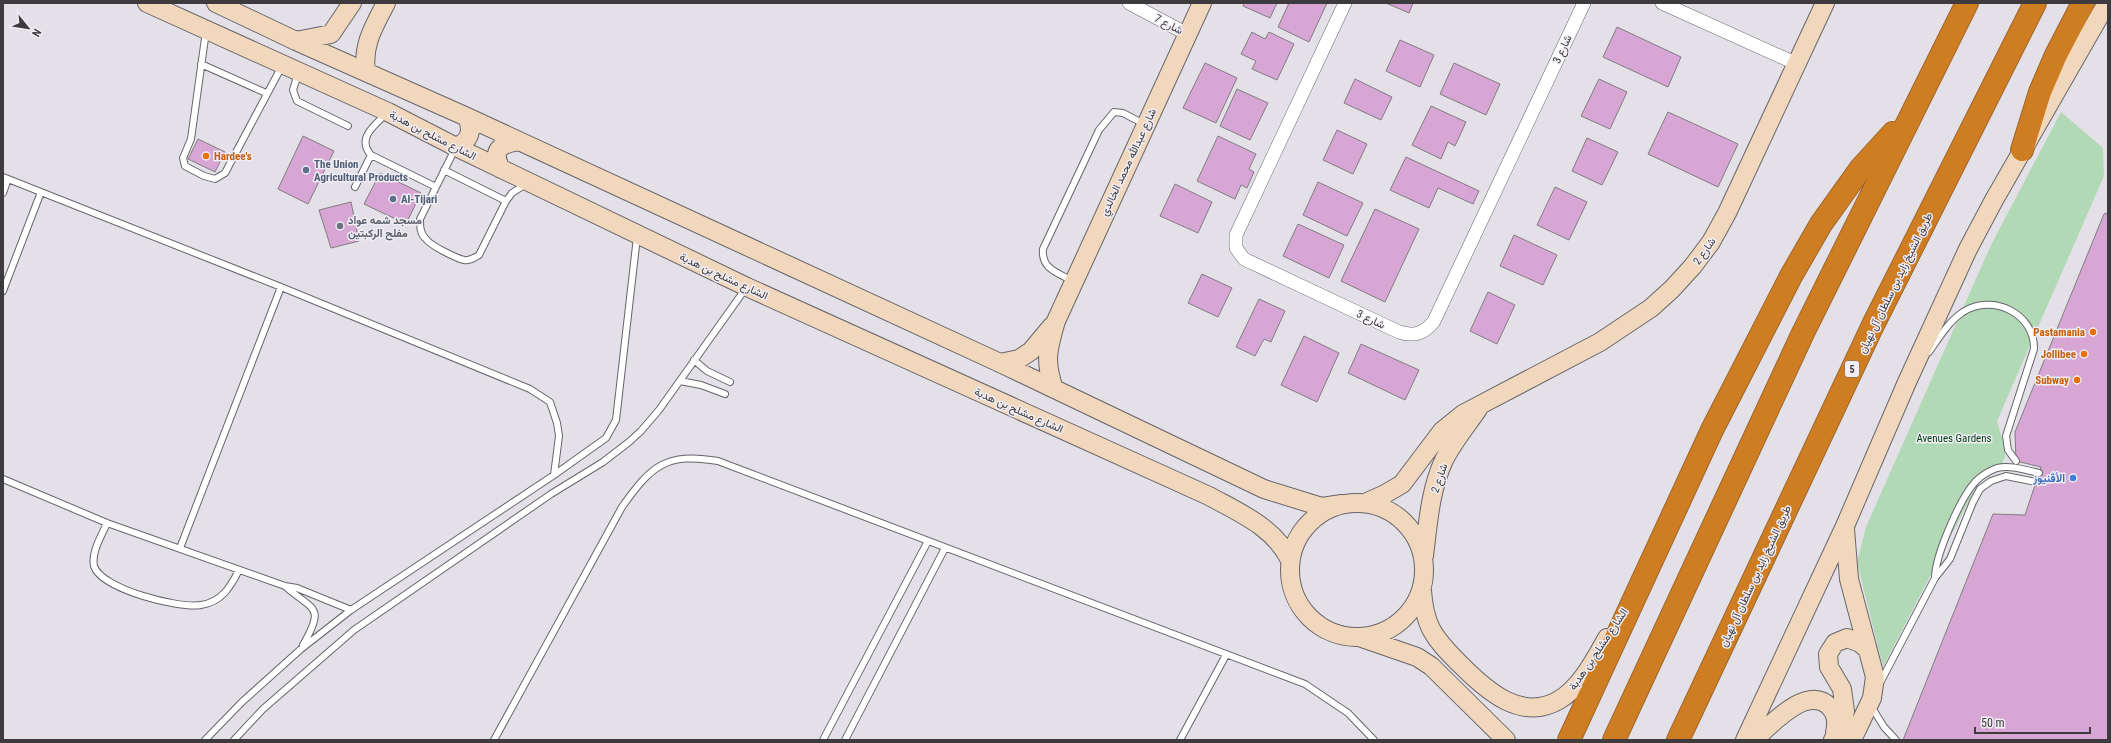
<svg xmlns="http://www.w3.org/2000/svg" width="2111" height="743" font-family="'Roboto Condensed',Vazirmatn,sans-serif">
	<style>
		.green { fill: #b2d9b6 }
		.building { fill: #d7a6d4; stroke: #817c81 }
		.lines { fill: none; stroke-linecap: round; stroke-linejoin: round }
		.lane-casing { stroke: #68646b; stroke-width: 8 }
		.street-casing { stroke: #68646b; stroke-width: 14 }
		.secondary-casing { stroke: #68646b; stroke-width: 20 }
		.highway-casing { stroke: #9c662c; stroke-width: 24 }
		.lane { stroke: #fff; stroke-width: 6 }
		.street { stroke: #fff; stroke-width: 13 }
		.secondary { stroke: #f1d8bd; stroke-width: 18 }
		.highway { stroke: #cf7d23; stroke-width: 22 }
		.food-dot { fill: #e8710a; stroke: #f0edf4; stroke-width: 1.5 }
		.service-dot { fill: #5c6f8a; stroke: #f0edf4; stroke-width: 1.5 }
		.worship-dot { fill: #6b7280; stroke: #f0edf4; stroke-width: 1.5 }
		.shop-dot { fill: #3f7fe0; stroke: #f0edf4; stroke-width: 1.5 }
		.labels { text-anchor: middle; stroke-width: 3; stroke-linejoin: round; paint-order: stroke }
		.shield { fill: #f0edf4; stroke: #737075; stroke-width: 1 }
		.shield-label { font-size: 10px; font-weight: bold; fill: #3d3b3e }
		.street-label { font-size: 11px; fill: #3d3b3e; stroke: #f0edf4 }
		.food-label { font-size: 11px; font-weight: bold; fill: #c56008; stroke: #f0edf4; text-anchor: end }
		.service-label { font-size: 11px; font-weight: bold; fill: #4e5e75; stroke: #f0edf4; text-anchor: start }
		.worship-label { font-size: 11px; font-weight: bold; fill: #5b616d; stroke: #f0edf4; text-anchor: start }
		.park-label { font-size: 11px; fill: #003d13; stroke: #f0edf4 }
		.shop-label { font-size: 11px; font-weight: bold; fill: #366cbe; stroke: #f0edf4; text-anchor: end }
	</style>
	<rect width="100%" height="100%" fill="#e3e0e7"/>
	<path class="green" d="M 2061,112 L 2103,148 L 2104,176 L 1997,421 L 2006,453 L 2001,467 L 1985,470 L 1883,667 L 1857,562 L 1866,527 L 1991,245 Z"/>
	<path class="building" d="M 1244,3 L 1277,3 L 1270,18 L 1243,6 Z
		M 1289,3 L 1327,3 L 1309,42 L 1278,27 Z
		M 1386,3 L 1413,3 L 1409,13 Z
		M 1617,27 L 1681,57 L 1668,87 L 1603,57 Z
		M 1252,32 L 1265,39 L 1269,32 L 1294,44 L 1277,80 L 1252,69 L 1256,61 L 1241,54 Z
		M 1400,40 L 1434,55 L 1420,87 L 1386,71 Z
		M 1205,63 L 1237,78 L 1216,123 L 1183,108 Z
		M 1454,63 L 1500,84 L 1486,115 L 1440,94 Z
		M 1355,79 L 1392,97 L 1381,120 L 1344,103 Z
		M 1599,79 L 1627,92 L 1610,129 L 1581,116 Z
		M 1237,89 L 1268,103 L 1250,140 L 1220,126 Z
		M 1431,106 L 1466,122 L 1455,146 L 1448,142 L 1441,159 L 1412,145 Z
		M 1668,112 L 1738,144 L 1718,187 L 1648,154 Z
		M 1337,130 L 1367,144 L 1353,174 L 1323,160 Z
		M 303,136 L 334,151 L 308,204 L 278,189 Z
		M 1218,136 L 1256,154 L 1249,169 L 1254,172 L 1247,188 L 1241,185 L 1235,199 L 1197,181 Z
		M 1587,138 L 1618,152 L 1602,185 L 1572,171 Z
		M 198,139 L 225,152 L 215,172 L 188,159 Z
		M 1406,157 L 1479,191 L 1473,204 L 1438,188 L 1429,208 L 1390,190 Z
		M 380,173 L 421,193 L 406,224 L 364,204 Z
		M 1318,182 L 1363,203 L 1347,236 L 1303,215 Z
		M 1175,184 L 1212,202 L 1198,233 L 1160,216 Z
		M 1555,187 L 1587,202 L 1569,240 L 1537,225 Z
		M 351,202 L 359,241 L 331,248 L 319,210 Z
		M 1375,209 L 1419,229 L 1385,302 L 1341,281 Z
		M 2108,213 L 2108,740 L 1903,740 L 1993,514 L 2025,515 L 2041,467 L 2016,461 L 2015,432 L 2104,214 Z
		M 1298,224 L 1344,245 L 1329,278 L 1283,256 Z
		M 1514,235 L 1557,255 L 1543,285 L 1500,266 Z
		M 1202,274 L 1232,288 L 1218,317 L 1188,303 Z
		M 1488,292 L 1515,305 L 1497,344 L 1470,331 Z
		M 1259,299 L 1285,311 L 1271,342 L 1264,339 L 1255,356 L 1236,347 Z
		M 1304,336 L 1339,353 L 1317,402 L 1281,385 Z
		M 1361,344 L 1419,370 L 1405,400 L 1348,373 Z"/>
	<g class="lines">
		<g class="lane-casing">
			<path id="lane" d="M 206,31 L 191,139 L 183,158 L 185,166 L 204,176 L 215,179 L 225,173 L 282,66
				M 201,64 L 266,93
				M 298,74 L 293,90 L 297,101 L 348,126
				M 387,113 C 375,125 356,138 371,155 L 436,187
				M 455,149 L 420,219 C 420,226 420,234 426,239 C 431,246 456,258 464,260 C 470,261 474,258 479,255 L 506,201 L 512,193 L 526,184
				M 444,170 L 506,201
				M 3,177 L 281,287 L 530,389 L 550,402 L 557,423 L 559,436 L 554,475
				M 355,187 L 371,155
				M 3,193 L 8,179
				M 1073,281 C 1058,273 1041,269 1043,249 L 1099,130 L 1114,112 L 1123,113 L 1144,124
				M 3,291 L 41,192
				M 1929,352 C 1939,338 1948,322 1963,312 C 1993,293 2035,314 2034,349 L 2006,436 L 2008,450 L 2016,461
				M 694,360 L 707,371 L 730,382
				M 680,381 L 701,385 L 725,394
				M 3,479 L 107,523 L 285,586 L 297,588 L 351,610
				M 107,523 C 102,535 91,552 94,566 C 101,589 179,609 201,605 C 222,602 231,586 239,570
				M 180,548 L 281,287
				M 1935,578 C 1935,556 1960,498 1976,481 C 1982,475 1989,471 1997,468 C 2011,465 2025,470 2039,473
				M 285,586 C 313,611 326,605 303,645
				M 1880,683 L 1935,578 L 1950,559 L 1973,502 L 1980,489 L 1991,481 L 2006,476 L 2036,482
				M 1871,706 L 1884,727 L 1896,740
				M 205,740 L 242,702 L 301,649 L 351,610 L 554,475 L 606,438 L 616,420 L 637,237
				M 234,740 L 263,709 L 354,630 L 551,494 L 603,462 L 629,442 L 641,431 L 659,410 L 746,288
				M 494,740 L 622,507 C 651,466 666,452 718,461 L 1305,684 L 1348,713 L 1374,740
				M 823,740 L 928,541
				M 845,740 L 945,548
				M 1180,740 L 1226,655"/>
		</g>
		<g class="street-casing">
			<path id="street" d="M 1129,3 L 1187,34
				M 1345,3 L 1236,235 L 1236,248 L 1244,259 L 1399,332 C 1414,337 1425,333 1434,321 L 1584,3
				M 1662,3 L 1797,64"/>
		</g>
		<g class="secondary-casing">
			<path id="secondary" d="M 147,3 L 388,112 L 456,147 L 747,287 L 1209,496 C 1240,513 1274,527 1290,560
				M 216,3 L 296,41 L 467,117 L 1000,363 L 1264,489 L 1322,507 L 1342,504
				M 296,41 L 331,34 L 352,3
				M 366,72 C 362,45 374,26 386,3
				M 456,147 C 470,141 473,131 467,117
				M 501,169 C 491,150 500,144 519,141
				M 1000,363 L 1019,359 L 1031,351 L 1052,326
				M 1054,389 C 1044,360 1048,349 1056,321 L 1202,3
				M1290 570a67 67 0 1 1 134 0a67 67 0 1 1-134 0Z
				M 1365,503 L 1385,494 L 1402,484 L 1442,431 L 1463,414 L 1600,342 L 1651,308 L 1672,289 L 1693,266 L 1711,242 L 1727,213 L 1825,3
				M 1845,529 L 1849,579 L 1875,677 L 1872,698 L 1852,740
				M 1424,556 C 1428,524 1430,490 1444,460 C 1453,442 1467,425 1478,409
				M 1422,591 C 1423,604 1425,617 1431,629 C 1439,644 1451,655 1462,666 C 1487,691 1522,722 1559,700 C 1581,687 1595,659 1607,638
				M 1362,638 L 1417,657 L 1431,666 L 1506,740
				M 1745,740 L 1845,526 L 1907,382 L 1968,249 L 1994,200 L 2107,3
				M 1754,740 C 1770,726 1807,683 1830,707 C 1837,715 1837,723 1835,733
				M 1833,740 L 1843,721 L 1845,711 L 1842,689 L 1829,667 L 1828,654 L 1835,643 L 1847,638 L 1860,643 L 1868,650"/>
		</g>
		<g class="highway-casing">
			<path id="highway" d="M 2022,150 L 2040,92 L 2056,55 L 2083,3
				M 1569,740 L 1712,430 L 1791,276 L 1821,224 L 1861,168 L 1893,133
				M 1614,740 L 1803,333 L 1967,3
				M 1678,740 L 1873,325 L 2035,3"/>
		</g>
		<use href="#lane" class="lane"/>
		<use href="#street" class="street"/>
		<use href="#secondary" class="secondary"/>
		<use href="#highway" class="highway"/>
	</g>
	<g class="food-dot">
		<circle cx="206" cy="156" r="4"/>
		<circle cx="2093" cy="332" r="4"/>
		<circle cx="2084" cy="354" r="4"/>
		<circle cx="2077" cy="380" r="4"/>
	</g>
	<g class="service-dot">
		<circle cx="306" cy="170" r="4"/>
		<circle cx="393" cy="199" r="4"/>
	</g>
	<circle class="worship-dot" cx="340" cy="226" r="4"/>
	<circle class="shop-dot" cx="2073" cy="478" r="4"/>
	<g class="labels">
		<rect class="shield" x="1845" y="361" width="14" height="16" rx="3"/>
		<g class="shield-label">
			<text x="1852" y="373">5</text>
		</g>
		<g class="street-label">
			<text transform="translate(1169 24) rotate(28)" y="4">شارع 7</text>
			<text transform="translate(1562 49) rotate(-65)" y="4">شارع 3</text>
			<text transform="translate(433 135) rotate(27)" y="4">الشارع مشلح بن هدبة</text>
			<text transform="translate(1128 162) rotate(-65)" y="4">شارع عبدالله محمد الخالدي</text>
			<text transform="translate(1704 251) rotate(-55)" y="4">شارع 2</text>
			<text transform="translate(724 276) rotate(25)" y="4">الشارع مشلح بن هدبة</text>
			<text transform="translate(1895 283) rotate(-64)" y="4">طريق الشيخ زايد بن سلطان آل نهيان</text>
			<text transform="translate(1371 319) rotate(25)" y="4">شارع 3</text>
			<text transform="translate(1019 410) rotate(24)" y="4">الشارع مشلح بن هدبة</text>
			<text transform="translate(1439 478) rotate(-71)" y="4">شارع 2</text>
			<text transform="translate(1755 576) rotate(-65)" y="4">طريق الشيخ زايد بن سلطان آل نهيان</text>
			<text transform="translate(1598 649) rotate(-56)" y="4">الشارع مشلح بن هدبة</text>
		</g>
		<g class="food-label">
			<text x="214" y="160" text-anchor="start">Hardee's</text>
			<text x="2085" y="336">Pastamania</text>
			<text x="2076" y="358">Jollibee</text>
			<text x="2069" y="384">Subway</text>
		</g>
		<g class="service-label">
			<text x="314" y="168">The Union<tspan x="314" dy="13">Agricultural Products</tspan></text>
			<text x="401" y="203">Al-Tijari</text>
		</g>
		<g class="worship-label">
			<text x="348" y="224">مسجد شمه عواد<tspan x="348" dy="13">مفلح الركبتين</tspan></text>
		</g>
		<g class="park-label">
			<text x="1954" y="442">Avenues Gardens</text>
		</g>
		<g class="shop-label">
			<text x="2065" y="482">الأڤنيوز</text>
		</g>
	</g>
	<rect width="2111" height="743" fill="none" stroke="#3d3b3e" stroke-width="8"/>
	<g transform="translate(28 28) rotate(120)" stroke="#f0edf4" stroke-width="3" paint-order="stroke">
	<path d="M0-3L7 15L0 10L-7 15Z" fill="#3d3b3e"/>
	<text y="-6" font-size="11" font-weight="bold" text-anchor="middle" fill="#3d3b3e">N</text>
	</g>
	<path d="M1975 727v6h115v-6" fill="none" stroke="#3d3b3e" stroke-width="2"/>
	<text x="1981" y="727" font-size="12" fill="#3d3b3e" stroke="#f0edf4" stroke-width="3" paint-order="stroke">50 m</text>
</svg>
